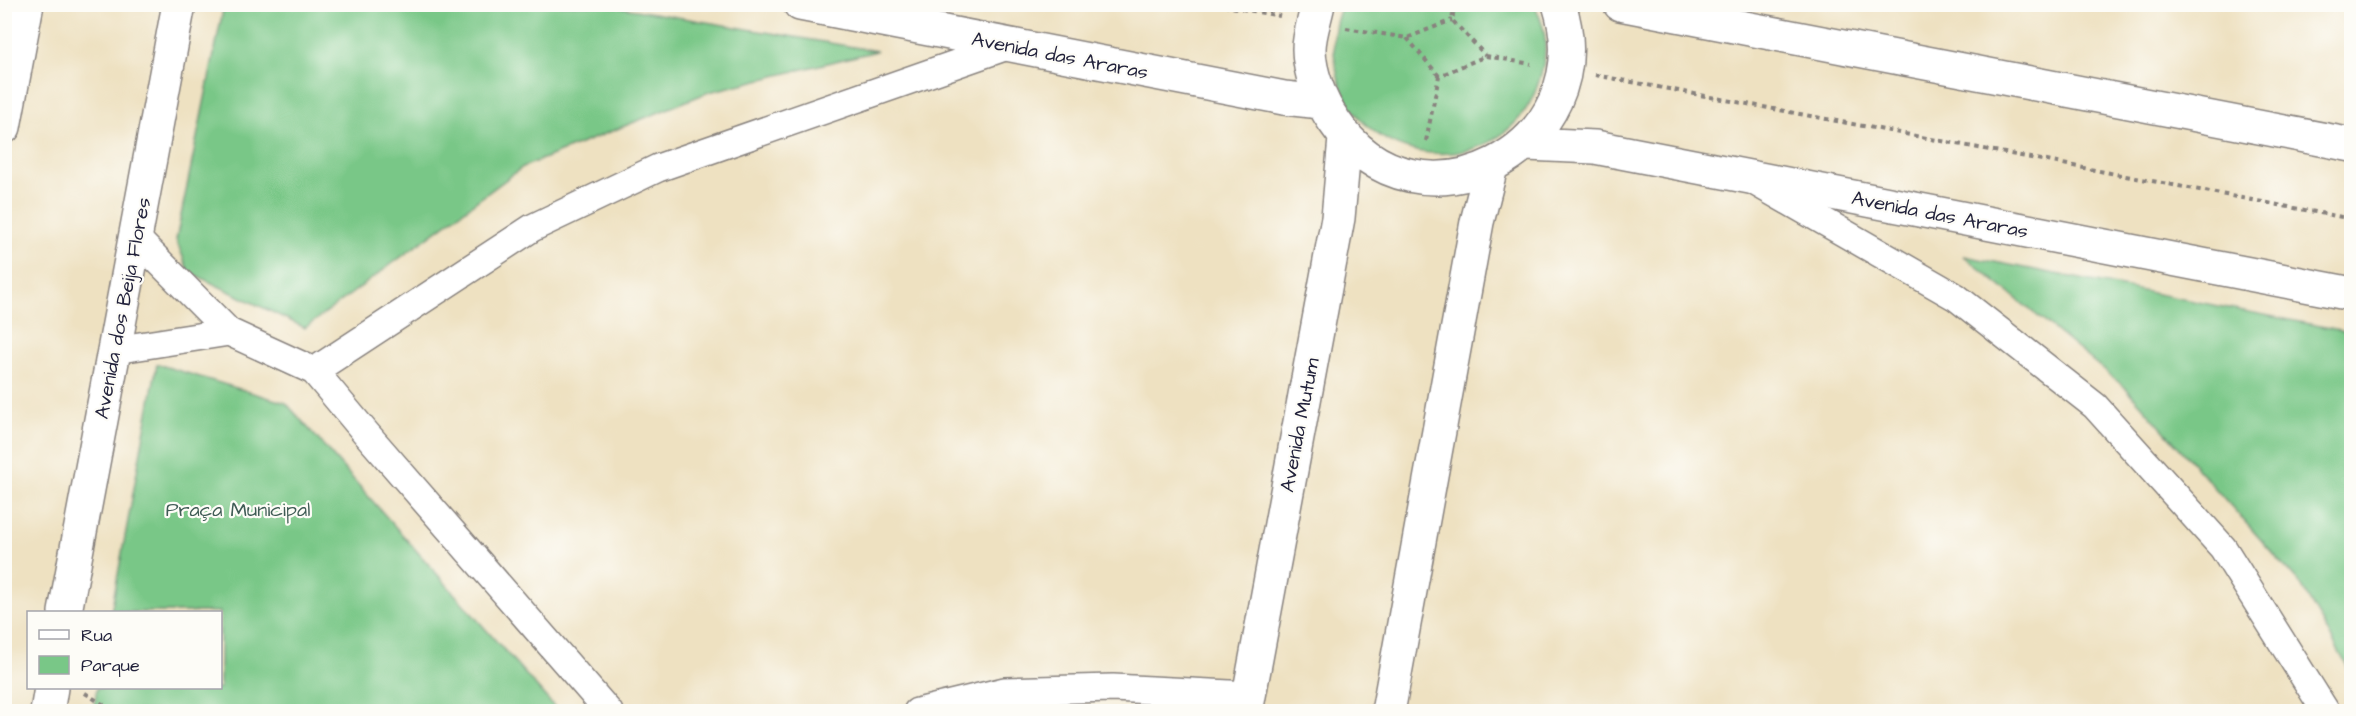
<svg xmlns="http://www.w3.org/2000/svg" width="2356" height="716" font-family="'Architects Daughter',sans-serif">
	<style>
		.green { fill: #79c787; stroke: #4e7461; stroke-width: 1.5 }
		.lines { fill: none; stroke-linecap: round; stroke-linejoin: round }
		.minor-casing { stroke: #88827e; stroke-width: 30 }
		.tertiary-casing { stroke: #88827e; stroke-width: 36 }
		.path { stroke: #88827e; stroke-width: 4; stroke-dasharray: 4.5 4.5; stroke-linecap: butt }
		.minor { stroke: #fff; stroke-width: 27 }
		.tertiary { stroke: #fff; stroke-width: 33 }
		.labels { text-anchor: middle; stroke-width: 4.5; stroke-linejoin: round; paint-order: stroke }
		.street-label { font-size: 20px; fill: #22223b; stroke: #fdfcf7 }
		.park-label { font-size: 20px; fill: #405c56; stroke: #fdfcf7 }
	</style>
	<rect width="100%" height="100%" fill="#fdfcf7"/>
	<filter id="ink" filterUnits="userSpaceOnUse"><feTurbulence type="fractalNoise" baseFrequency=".0167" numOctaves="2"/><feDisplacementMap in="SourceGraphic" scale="12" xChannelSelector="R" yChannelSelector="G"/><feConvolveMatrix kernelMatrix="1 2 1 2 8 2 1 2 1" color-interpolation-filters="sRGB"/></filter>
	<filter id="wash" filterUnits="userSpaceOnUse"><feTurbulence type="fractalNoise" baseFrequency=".008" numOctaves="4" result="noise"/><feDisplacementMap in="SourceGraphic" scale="24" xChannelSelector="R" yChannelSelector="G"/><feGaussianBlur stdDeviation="1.35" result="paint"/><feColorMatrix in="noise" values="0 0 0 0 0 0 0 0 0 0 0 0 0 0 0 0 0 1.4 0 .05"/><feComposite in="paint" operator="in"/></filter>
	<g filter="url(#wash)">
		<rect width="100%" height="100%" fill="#eee1c1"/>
		<path class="green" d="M 1343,4 L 1535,5 C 1538,13 1542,22 1544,31 C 1547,48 1544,67 1538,84 C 1504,186 1353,172 1336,67 C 1332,46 1333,23 1343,4 Z
			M 224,5 L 607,5 L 877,51 L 709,92 L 523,167 L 305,328 L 189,272 L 176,240 Z
			M 1964,256 L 2351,332 L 2351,673 L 2301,585 L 2127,389 Z
			M 157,364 L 286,403 L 558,711 L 93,711 L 97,688 L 220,688 L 220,612 L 111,612 Z"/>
	</g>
	<g filter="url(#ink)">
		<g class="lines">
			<g class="minor-casing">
				<path id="minor" d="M 1757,183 L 1956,297 L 2095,406 L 2223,548 L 2326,712
					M 135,237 L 229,332 L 314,371 L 365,432 L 609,712
					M 114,350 L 229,332
					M 314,371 L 532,228 L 658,168 L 1010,45
					M 917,712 L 1004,691 L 1113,688 L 1249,695"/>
			</g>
			<g class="tertiary-casing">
				<path id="tertiary" d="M 800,4 L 1284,98 L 1321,102
					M 1318,4 C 1315,19 1309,35 1309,49 C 1309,72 1321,103 1334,121 C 1416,245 1606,149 1559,4
					M 1620,4 L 2352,145
					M 4,127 L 27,4
					M 1527,144 L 1595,147 L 2352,294
					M 65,612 L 179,4
					M 47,712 L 51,688
					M 1246,712 L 1338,218 L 1345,138
					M 1388,712 L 1477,222 L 1491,167"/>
			</g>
			<path class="path" d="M 1215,4 L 1280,16
				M 1455,4 L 1452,20 L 1486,56
				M 1346,28 L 1407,38 L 1452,20
				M 1407,38 L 1439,76
				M 1595,75 L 2352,219
				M 1426,141 L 1439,76 L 1486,56 L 1531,64
				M 85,693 L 115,712"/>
			<use href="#minor" class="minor"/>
			<use href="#tertiary" class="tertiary"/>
		</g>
	</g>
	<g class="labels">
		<g class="street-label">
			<text transform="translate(1060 55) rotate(11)" y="7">Avenida das Araras</text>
			<text transform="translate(1940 214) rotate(11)" y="7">Avenida das Araras</text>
			<text transform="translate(122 308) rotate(-79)" y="7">Avenida dos Beija Flores</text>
			<text transform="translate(1299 425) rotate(-79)" y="7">Avenida Mutum</text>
		</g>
		<g class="park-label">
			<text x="238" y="516">Praça Municipal</text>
		</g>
	</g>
	<rect width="2356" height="716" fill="none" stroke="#fdfcf7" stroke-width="24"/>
	<rect x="27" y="611" width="195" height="78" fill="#fdfcf7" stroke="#a5a5ac" stroke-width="1.5"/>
	<rect x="39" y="630" width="30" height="9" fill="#ffffff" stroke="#a5a5ac" stroke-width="1.5"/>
	<text x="81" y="641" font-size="18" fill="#22223b">Rua</text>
	<rect x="39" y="656" width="30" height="18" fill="#79c787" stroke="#a5a5ac" stroke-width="1.5"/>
	<text x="81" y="671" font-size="18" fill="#22223b">Parque</text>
</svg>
